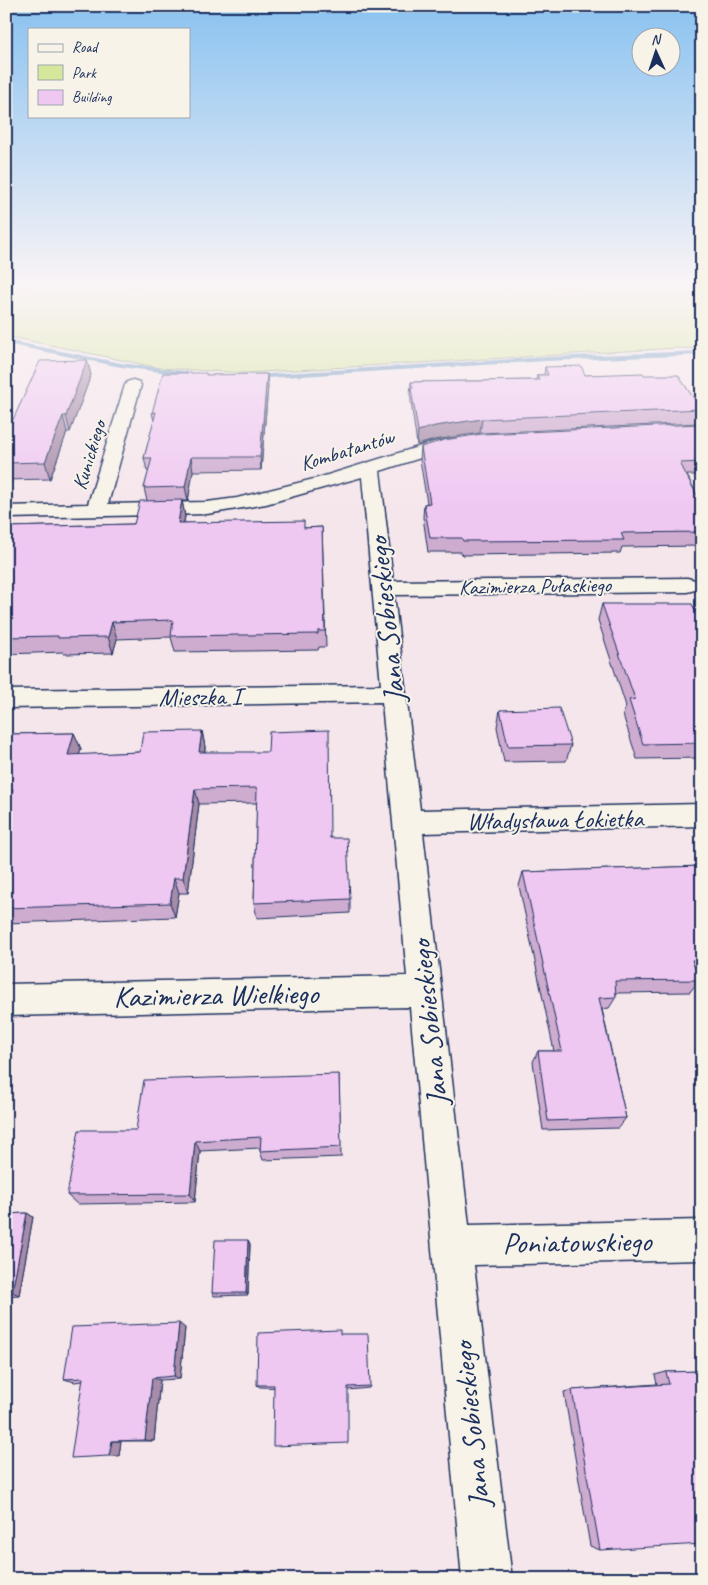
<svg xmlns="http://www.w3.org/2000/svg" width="708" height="1585" font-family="Caveat,sans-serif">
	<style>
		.green { fill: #d4e79b; stroke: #788b7c }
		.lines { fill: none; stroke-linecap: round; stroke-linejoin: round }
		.stream { fill: #6894bd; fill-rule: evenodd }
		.minor-casing { stroke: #1b2f5e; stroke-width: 3 }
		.minor { fill: #f7f3e8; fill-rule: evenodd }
		.wall { fill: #ceacd0; stroke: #1b2f5e }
		.shaded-wall { fill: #a78ca9; stroke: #1b2f5e }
		.building { fill: #efc8f2; stroke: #1b2f5e }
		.labels { text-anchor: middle; stroke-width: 4; stroke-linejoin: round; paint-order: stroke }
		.far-street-label { font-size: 21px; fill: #1b2f5e; stroke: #f7f3e8 }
		.street-label { font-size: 25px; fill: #1b2f5e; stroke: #f7f3e8 }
		.near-street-label { font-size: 30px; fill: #1b2f5e; stroke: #f7f3e8 }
	</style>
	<rect width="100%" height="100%" fill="#f5e6eb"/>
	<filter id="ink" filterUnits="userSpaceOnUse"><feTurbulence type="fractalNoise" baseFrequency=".02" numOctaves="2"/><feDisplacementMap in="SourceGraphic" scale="10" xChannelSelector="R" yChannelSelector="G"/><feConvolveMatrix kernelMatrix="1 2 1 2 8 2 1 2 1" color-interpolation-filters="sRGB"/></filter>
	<g filter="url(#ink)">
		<path class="green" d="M 6,287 L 702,287 L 702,349 L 679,348 L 244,373 L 160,368 L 6,336 Z"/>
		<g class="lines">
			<path class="stream" d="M 6,340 L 121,363 L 191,372 L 195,374 L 191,376 L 121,367 L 6,344 Z
				M 702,351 L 702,355 L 547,361 L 251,379 L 247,377 L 251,375 L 547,357 Z"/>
			<g class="minor-casing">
				<path id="minor" d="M 133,380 L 139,382 L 141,385 L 108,504 L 207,502 L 237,498 L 318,478 L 434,442 L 456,439 L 462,440 L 465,444 L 462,448 L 442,451 L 380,471 L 393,581 L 687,578 L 695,580 L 698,585 L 695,590 L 687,592 L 394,595 L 420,810 L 702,804 L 702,826 L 423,833 L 469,1225 L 702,1220 L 702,1260 L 474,1265 L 512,1579 L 462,1579 L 410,1007 L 6,1016 L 6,984 L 407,976 L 382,702 L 6,708 L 6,690 L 381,685 L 362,477 L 266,504 L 207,514 L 6,518 L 6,506 L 88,504 L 125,385 L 127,382 Z"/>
			</g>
			<use href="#minor" class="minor"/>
		</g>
		<path class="wall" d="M 87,360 L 91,375 L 70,432 L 67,432 L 50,479 L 6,480 L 6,435 Z
			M 545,367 L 585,375 L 644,375 L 701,409 L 697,423 L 480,433 L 434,440 L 417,445 L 411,402 L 411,398 L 410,395 L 411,382 L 536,380 L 537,375 L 544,375 Z
			M 206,373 L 207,375 L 267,374 L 268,386 L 261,470 L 193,471 L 188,501 L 182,501 L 185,516 L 184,523 L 304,528 L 322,527 L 326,647 L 319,647 L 318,650 L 175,652 L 171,637 L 117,639 L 113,653 L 64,654 L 63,652 L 6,654 L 6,527 L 134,524 L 147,501 L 144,488 L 149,471 L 147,471 L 144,458 L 154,421 L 152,413 Z
			M 702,424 L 702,475 L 687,475 L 702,505 L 702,546 L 622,547 L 620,553 L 462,555 L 461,552 L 428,552 L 423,517 L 424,504 L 427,503 L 420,460 L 421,447 Z
			M 602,604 L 698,617 L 702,617 L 702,756 L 701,758 L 637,759 L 623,715 L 626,706 L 598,620 Z
			M 500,710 L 571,745 L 566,761 L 504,762 L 497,727 Z
			M 202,731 L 205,747 L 205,752 L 331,838 L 350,899 L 350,913 L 257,918 L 254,903 L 257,803 L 199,804 L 188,893 L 179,893 L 175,917 L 6,923 L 6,813 L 8,805 L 6,805 L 6,734 L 74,733 L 81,749 L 79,755 L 140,752 Z
			M 702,866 L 702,972 L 696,972 L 699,980 L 690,992 L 616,993 L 616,997 L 609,1008 L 602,1009 L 626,1118 L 618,1128 L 543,1130 L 533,1062 L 538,1051 L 554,1051 L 519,886 L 523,872 Z
			M 339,1074 L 341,1157 L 263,1160 L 260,1151 L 260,1148 L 200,1151 L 195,1202 L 77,1204 L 67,1195 L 136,1130 Z
			M 27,1213 L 33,1217 L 19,1295 L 6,1296 L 6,1214 Z
			M 248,1240 L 250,1244 L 248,1295 L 214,1296 L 212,1293 Z
			M 185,1328 L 180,1379 L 160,1380 L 154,1441 L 121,1441 L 119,1456 L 82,1381 L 75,1382 L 64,1379 Z
			M 340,1334 L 370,1386 L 369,1388 L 348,1390 L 260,1387 L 257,1385 Z
			M 702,1371 L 600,1550 L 590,1546 L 564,1392 L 572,1390 L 657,1384 L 655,1375 L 666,1372 Z"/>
		<path class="shaded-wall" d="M 87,360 L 91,375 L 70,432 L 66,416 Z
			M 267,374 L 268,386 L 261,470 L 260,457 Z
			M 63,416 L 67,432 L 50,479 L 45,462 Z
			M 482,419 L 480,433 L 434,440 L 417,445 L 418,431 L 435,426 Z
			M 191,457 L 193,471 L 188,501 L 185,487 Z
			M 182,500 L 185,516 L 181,539 L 178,523 Z
			M 112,622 L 117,639 L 113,653 L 108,637 Z
			M 202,731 L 205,747 L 203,768 L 199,752 Z
			M 74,733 L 81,749 L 75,771 L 68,755 Z
			M 195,789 L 199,804 L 188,893 L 183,878 Z
			M 174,878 L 179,893 L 175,917 L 170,903 Z
			M 195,1141 L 200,1151 L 195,1202 L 190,1194 Z
			M 27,1213 L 33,1217 L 19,1295 L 12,1292 Z
			M 248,1240 L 250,1244 L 248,1295 L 246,1293 Z
			M 179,1323 L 185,1328 L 180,1379 L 174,1376 Z
			M 152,1378 L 160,1380 L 154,1441 L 145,1440 Z
			M 112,1441 L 121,1441 L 119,1456 L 109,1456 Z"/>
		<path class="building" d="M 87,360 L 66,416 L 63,416 L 45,462 L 6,463 L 6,435 L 40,361 Z
			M 581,366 L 585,375 L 643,373 L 644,375 L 678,375 L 701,409 L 482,419 L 435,426 L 418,431 L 411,388 L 413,388 L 411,382 L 539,380 L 537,375 L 548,375 L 545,367 Z
			M 163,373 L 206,373 L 206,375 L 267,374 L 260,457 L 191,457 L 185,487 L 144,488 L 152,458 L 144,458 L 156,412 L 152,413 Z
			M 702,424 L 702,462 L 680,463 L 702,505 L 702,532 L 621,533 L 624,540 L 463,541 L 462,538 L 430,538 L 424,504 L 430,503 L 421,447 L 444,440 L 482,434 Z
			M 182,500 L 178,523 L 304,521 L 304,528 L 322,527 L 325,631 L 318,631 L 318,634 L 171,636 L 173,620 L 112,622 L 108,637 L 58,638 L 58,636 L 6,637 L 6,527 L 134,524 L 140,501 Z
			M 602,604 L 692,604 L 698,617 L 702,617 L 702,743 L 643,744 L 629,700 L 635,699 Z
			M 559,708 L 571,745 L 508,746 L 500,710 Z
			M 329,730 L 330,838 L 347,838 L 350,899 L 254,903 L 257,788 L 195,789 L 183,878 L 174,878 L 170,903 L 6,908 L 6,813 L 13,789 L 6,790 L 6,734 L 74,733 L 68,755 L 140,752 L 143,732 L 202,731 L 199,752 L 268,752 L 269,732 Z
			M 702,866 L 702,960 L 692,960 L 699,980 L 615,981 L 616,997 L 599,998 L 626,1118 L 548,1121 L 538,1051 L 562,1051 L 523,872 Z
			M 339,1074 L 341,1147 L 260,1151 L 261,1137 L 195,1141 L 190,1194 L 67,1195 L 79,1130 L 136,1130 L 144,1080 Z
			M 27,1213 L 12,1292 L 6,1292 L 6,1214 Z
			M 215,1240 L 248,1240 L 246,1293 L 212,1293 Z
			M 179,1323 L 174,1376 L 152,1378 L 145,1440 L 112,1441 L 109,1456 L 71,1458 L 83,1378 L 64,1379 L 72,1327 Z
			M 340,1330 L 340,1334 L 368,1334 L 370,1386 L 348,1387 L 348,1443 L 273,1446 L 274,1385 L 257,1385 L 258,1333 Z
			M 702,1371 L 702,1544 L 600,1550 L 572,1390 L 669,1384 L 666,1372 Z"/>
	</g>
	<linearGradient id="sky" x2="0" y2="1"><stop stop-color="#89c2f0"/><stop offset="0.56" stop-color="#faf4f6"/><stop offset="1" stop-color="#faf4f6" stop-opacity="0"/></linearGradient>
	<rect width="708" height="509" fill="url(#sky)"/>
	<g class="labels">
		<g class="far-street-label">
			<text transform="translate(347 450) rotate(-17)" y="7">Kombatantów</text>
			<text transform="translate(89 455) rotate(-73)" y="7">Kunickiego</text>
			<text transform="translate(535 586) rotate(-1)" y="7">Kazimierza Pułaskiego</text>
		</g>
		<g class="street-label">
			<text transform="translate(200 696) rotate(-1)" y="9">Mieszka I</text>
			<text transform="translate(555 819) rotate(-1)" y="9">Władysława Łokietka</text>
		</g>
		<g class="near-street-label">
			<text transform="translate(386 620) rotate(-96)" y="10">Jana Sobieskiego</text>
			<text transform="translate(216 995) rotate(-1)" y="10">Kazimierza Wielkiego</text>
			<text transform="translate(429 1023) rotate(-96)" y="10">Jana Sobieskiego</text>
			<text transform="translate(577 1242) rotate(-1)" y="10">Poniatowskiego</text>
			<text transform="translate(471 1425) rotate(-96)" y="10">Jana Sobieskiego</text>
		</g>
	</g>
	<rect width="708" height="1585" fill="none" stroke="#f7f3e8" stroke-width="25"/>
	<rect x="12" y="12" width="683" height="1560" fill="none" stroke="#1b2f5e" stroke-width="2" filter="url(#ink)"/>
	<rect x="28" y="28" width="162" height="90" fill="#f7f3e8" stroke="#9fa5b1"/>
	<rect x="38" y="44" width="25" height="8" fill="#f7f3e8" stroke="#9fa5b1"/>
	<text x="72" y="52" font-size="15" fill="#1b2f5e">Road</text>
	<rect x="38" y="65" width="25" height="15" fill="#d4e79b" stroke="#9fa5b1"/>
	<text x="72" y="78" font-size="15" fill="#1b2f5e">Park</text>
	<rect x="38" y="90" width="25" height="15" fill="#efc8f2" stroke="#9fa5b1"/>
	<text x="72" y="102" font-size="15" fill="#1b2f5e">Building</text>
	<g transform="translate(656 52) rotate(357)"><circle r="24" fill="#f7f3e8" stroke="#9fa5b1"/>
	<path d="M0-4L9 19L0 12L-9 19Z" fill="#1b2f5e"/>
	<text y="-8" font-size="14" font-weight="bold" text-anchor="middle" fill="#1b2f5e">N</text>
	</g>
</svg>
